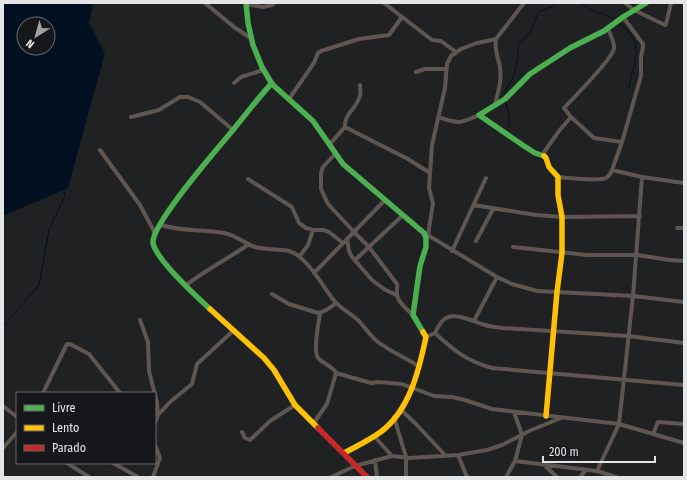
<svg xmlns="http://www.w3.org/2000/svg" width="687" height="480" font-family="'Fira Sans Condensed',sans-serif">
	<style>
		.water { fill: #031021; fill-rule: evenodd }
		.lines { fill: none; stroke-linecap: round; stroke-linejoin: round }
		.stream { stroke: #031021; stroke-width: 1 }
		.street { stroke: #5f5651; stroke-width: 4 }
		.fast { stroke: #4caf50; stroke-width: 5.5 }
		.slow { stroke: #ffc107; stroke-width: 5.5 }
		.jam { stroke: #c62828; stroke-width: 5.5 }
	</style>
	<rect width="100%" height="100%" fill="#202122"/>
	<path class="water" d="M 3,3 L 93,3 L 89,23 L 105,53 L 68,188 L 3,216 ZM 24,24 L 48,24 L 48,48 L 24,48 Z"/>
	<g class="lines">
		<path class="stream" d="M 580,3 L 591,10 L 606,15 L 615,20
			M 619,23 C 648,45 632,60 629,89
			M 505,96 L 507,88 L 513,78 L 518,58 L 518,47 L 520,42 L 530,33 L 537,16 L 540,11 L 552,7 L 555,3
			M 505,101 L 509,113 L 509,125
			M 3,327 L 39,285 L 49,230 L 65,195 L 63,189"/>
		<path class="street" d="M 205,3 L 234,27 L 252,39
			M 384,3 L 432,40 L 441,41 L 456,52
			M 625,3 L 634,10 L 665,25 L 666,24 L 671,3
			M 246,4 L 263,7 L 272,5 L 274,3
			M 416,72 L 425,69 L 447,69
			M 234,83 L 241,77 L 263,70
			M 289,99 L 314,63 L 318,53 L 321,51 L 359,39 L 389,35 L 402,17
			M 495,105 C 498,92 502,81 500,67 C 498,57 494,49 496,39
			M 131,117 L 159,110 L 180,97 L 188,97 L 200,102 L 233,130
			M 438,117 C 459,124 459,124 479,115
			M 571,117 L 564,108 C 574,97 610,62 614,49 C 615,43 610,34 608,29
			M 345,128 C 343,114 358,108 360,95 C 361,92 360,88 360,85
			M 330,144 L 344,128 L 347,128 L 408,159 L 430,173
			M 100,150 L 140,205 L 155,233
			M 335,154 L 323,167 L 321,173 L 321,189 L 328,204 L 354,232 L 369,247 L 397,284 C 398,288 396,290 397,294 C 397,302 408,310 413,315
			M 542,155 L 559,131 L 571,117 L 594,138 L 622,142
			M 612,170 L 642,177 L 684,183
			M 558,177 C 567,178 599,181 606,178 C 609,176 611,173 612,170 L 622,142 L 641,76 L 641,57 L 643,47 L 643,44 L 623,17
			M 248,179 L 292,207 L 299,223 L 306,228 L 313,230 L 323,230 L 329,232 L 343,243
			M 473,205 L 536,215 L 562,217 L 640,216
			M 161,225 C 183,232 202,229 224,233 C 235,235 243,242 252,246 C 263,250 278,249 289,251 C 306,256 321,283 332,298 C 338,307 349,312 358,320 C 365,327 370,336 378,342 C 391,352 405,357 418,366
			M 677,228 L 684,228
			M 426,234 L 497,277 L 512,284 L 537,291 L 633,296 L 684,302
			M 428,235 L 433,203 L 429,188 L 432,145 L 445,88 L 447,64 L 451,56 L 461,49 L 477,43 L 496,39 L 524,3
			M 347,239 L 349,251 L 352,257 L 372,280 L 384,289 L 396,295
			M 476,241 L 493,209
			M 513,247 L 587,255 L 637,255 L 670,260 L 684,261
			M 452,251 L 486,178
			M 300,256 L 308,245 L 313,230
			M 355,260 L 403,215
			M 314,273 L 385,200
			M 185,286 C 205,270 228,259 249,244
			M 272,294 L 289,304 L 318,313 C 325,312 330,308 336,303
			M 140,320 L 148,342 L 149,371 L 157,403 L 158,415 L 155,423
			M 474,321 L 497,277
			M 435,333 C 438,328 440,321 446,318 C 455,312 475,322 485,325 C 491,327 497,327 503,328 L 628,336 L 684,343
			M 426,337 L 435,333 C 454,351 467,361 492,368 L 684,385
			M 336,373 L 371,383 L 378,382 L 402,384 L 434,396 L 452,397 L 465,400 L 492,409 L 619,424 L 684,443
			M 43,393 L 64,350 L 67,344 L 70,344 L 89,354 L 120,393
			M 3,406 L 17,417
			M 400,409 L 416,424 L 445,455
			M 158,415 L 170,402 L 192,384 L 197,364 L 234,330
			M 394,417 L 406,457 L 406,477
			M 313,424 L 327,404 L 336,373 C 333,366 324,364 319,359 C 312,354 319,321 320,313
			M 242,432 L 245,438 L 250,440 L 270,421 L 295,405
			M 653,434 L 658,422 L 684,424
			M 374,436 L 392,456
			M 3,448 L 17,432
			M 458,455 L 467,477
			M 375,460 L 377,477
			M 515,461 L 597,471 L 616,477
			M 67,463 L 89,477
			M 113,463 L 138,477
			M 543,464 L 557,477
			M 597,471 L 619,424 L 633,296 L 642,177
			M 153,477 L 160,458 L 155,445
			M 331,477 L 355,466 L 392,456 L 409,458 L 458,455 L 487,450 L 502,445 L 529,431 L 561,418
			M 506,477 L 515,461 L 522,435 L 514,412
			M 580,477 L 586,470"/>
		<path class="fast" d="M 246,3 L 248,23 L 253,45 L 262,67 L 272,84 L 313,121 L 343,164 L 424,233 L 426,238 L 426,247 L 420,266 L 413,315 L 423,332
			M 544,156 L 535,153 L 524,146 L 479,115 L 505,99 L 530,74 L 570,48 L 604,31 L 623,17 L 646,3
			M 210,309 C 197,297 156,260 153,243 C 151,224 219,147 233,130 C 246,114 258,98 272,83"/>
		<path class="slow" d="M 544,156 L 546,158 L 549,167 L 558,177 L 558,195 L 562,217 L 562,253 L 557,292 L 546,416
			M 210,309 L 264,358 L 274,370 L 295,405 L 318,428
			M 344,453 C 357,446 370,440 382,431 C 410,409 419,370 426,337 L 423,332"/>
		<path class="jam" d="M 318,428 L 367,477"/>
	</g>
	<rect width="687" height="480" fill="none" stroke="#e4e5e6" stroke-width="8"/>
	<rect x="16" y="392" width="140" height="72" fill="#16171a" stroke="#68696c"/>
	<rect x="24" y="405" width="20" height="6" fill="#4caf50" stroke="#68696c"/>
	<text x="52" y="412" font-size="12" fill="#e4e5e6">Livre</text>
	<rect x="24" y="425" width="20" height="6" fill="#ffc107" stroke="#68696c"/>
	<text x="52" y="432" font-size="12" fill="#e4e5e6">Lento</text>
	<rect x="24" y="445" width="20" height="6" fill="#c62828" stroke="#68696c"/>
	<text x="52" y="452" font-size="12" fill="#e4e5e6">Parado</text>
	<g transform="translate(36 36) rotate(217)"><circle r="19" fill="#16171a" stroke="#68696c"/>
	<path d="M0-3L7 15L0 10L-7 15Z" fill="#9fa0a1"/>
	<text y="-6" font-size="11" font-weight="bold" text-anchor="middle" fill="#e4e5e6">N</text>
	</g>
	<path d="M543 456v6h112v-6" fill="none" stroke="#e4e5e6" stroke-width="2"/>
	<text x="549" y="456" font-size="12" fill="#e4e5e6" stroke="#16171a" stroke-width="3" paint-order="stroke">200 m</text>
</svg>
